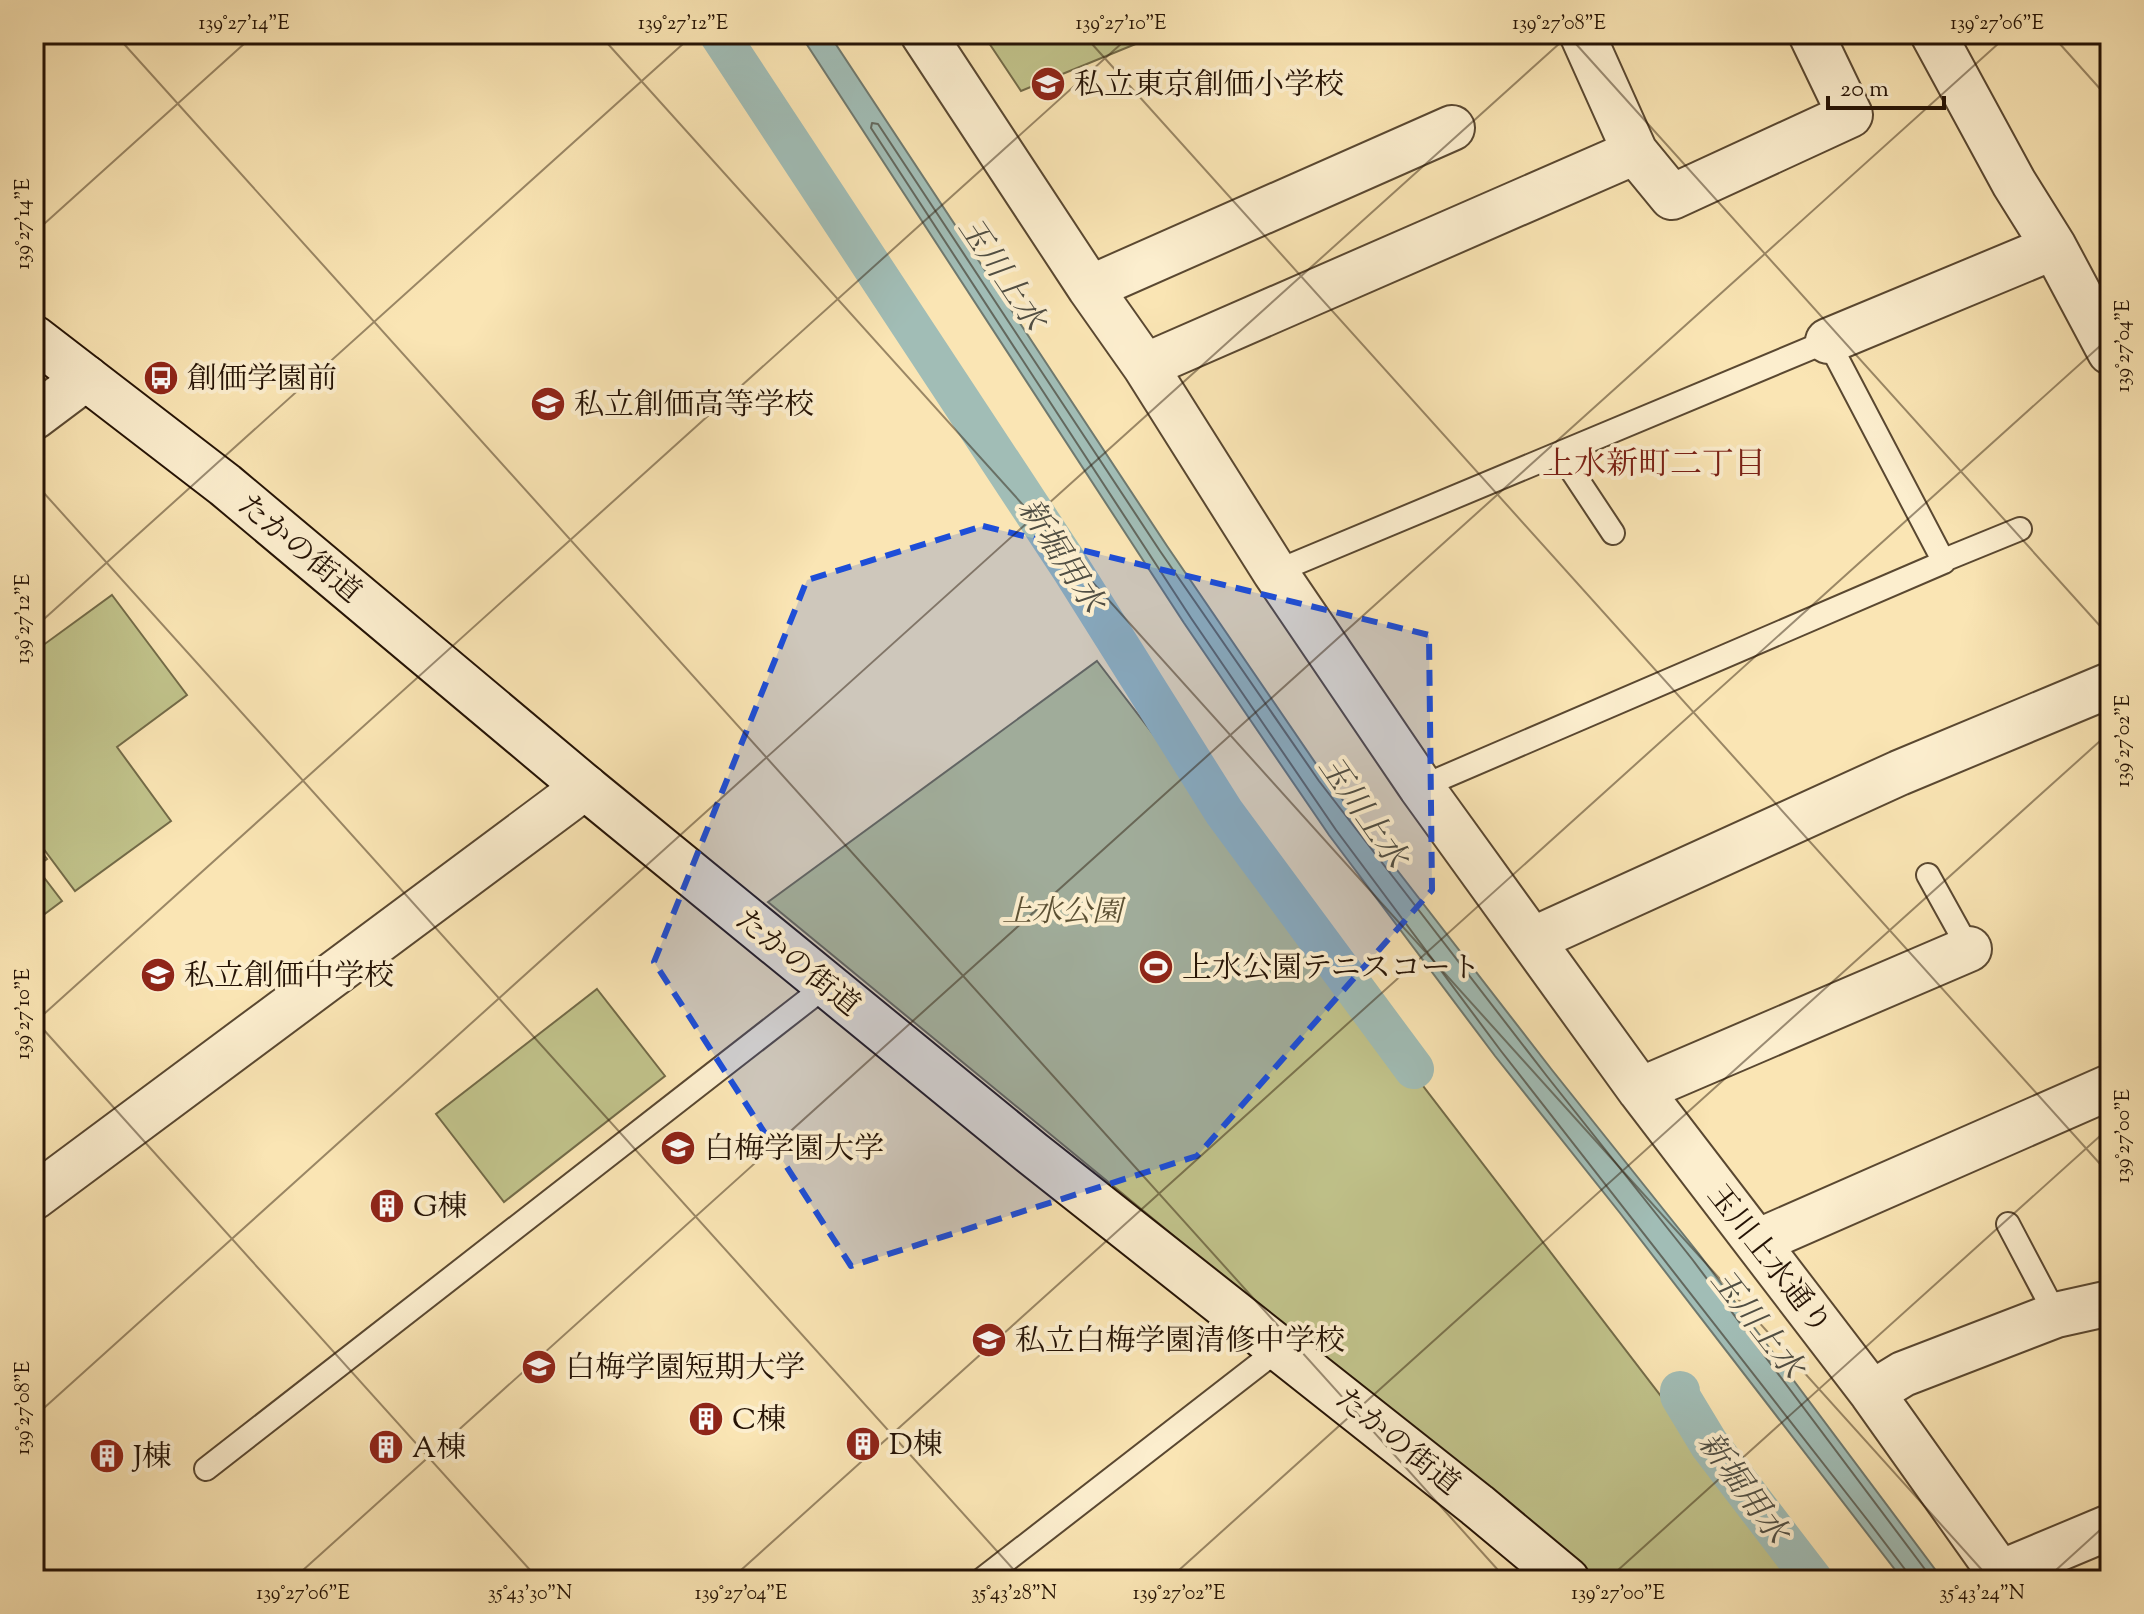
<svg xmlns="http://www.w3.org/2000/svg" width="2144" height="1614" font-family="'Sorts Mill Goudy','Noto Serif JP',serif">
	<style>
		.green { fill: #c1c38b; stroke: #736b48; stroke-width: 2 }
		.water { fill: #a1bdb6; stroke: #6f796f; stroke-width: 2 }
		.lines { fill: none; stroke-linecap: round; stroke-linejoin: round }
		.shore { stroke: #63685e; stroke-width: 2 }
		.canal { stroke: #a1bdb6; stroke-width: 40 }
		.lane-casing { stroke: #5a4831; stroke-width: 26 }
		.street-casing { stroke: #5a4831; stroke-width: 48 }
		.secondary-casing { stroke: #251305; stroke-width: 48 }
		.lane { stroke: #fceece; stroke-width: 22 }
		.street { stroke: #fceece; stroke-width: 44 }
		.secondary { stroke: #fceece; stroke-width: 44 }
		.marked { fill: #1d4ed8; fill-opacity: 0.2; stroke: #1d4ed8; stroke-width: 6; stroke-dasharray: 16 10; stroke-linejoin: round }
		.ticks { fill: none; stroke: #251305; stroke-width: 2; stroke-opacity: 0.45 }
		.labels { text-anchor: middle; stroke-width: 8; stroke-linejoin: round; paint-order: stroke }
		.poi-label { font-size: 30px; fill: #251305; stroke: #fceece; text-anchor: start }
		.street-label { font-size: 30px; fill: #251305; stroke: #fceece }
		.park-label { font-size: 30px; font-style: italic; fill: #5c5134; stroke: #fceece }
		.water-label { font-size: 32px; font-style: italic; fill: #504e43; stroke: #fceece }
		.neighbourhood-label { font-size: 32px; fill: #7a1f14; stroke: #fceece }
		.neatline { fill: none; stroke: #251305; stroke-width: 3 }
		.ticks-label { font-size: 20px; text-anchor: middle; fill: #251305 }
	</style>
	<rect width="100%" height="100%" fill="#fae5b4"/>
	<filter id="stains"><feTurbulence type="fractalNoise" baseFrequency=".0025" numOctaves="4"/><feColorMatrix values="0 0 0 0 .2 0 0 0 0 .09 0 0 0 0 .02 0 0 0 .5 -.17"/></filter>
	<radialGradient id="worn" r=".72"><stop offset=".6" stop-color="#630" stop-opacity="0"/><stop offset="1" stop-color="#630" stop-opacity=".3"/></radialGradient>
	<path class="green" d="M 983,34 L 1160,34 L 1021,91 Z
		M 112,595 L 187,695 L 117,747 L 171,821 L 75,891 L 34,836 L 34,644 L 38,641 L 42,646 Z
		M 1097,661 L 1802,1580 L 1592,1580 L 768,902 Z
		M 34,842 L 47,859 L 36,867 L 62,901 L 34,922 Z
		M 597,989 L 665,1076 L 504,1202 L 436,1114 Z"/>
	<path class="water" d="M 800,34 L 829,34 L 1167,546 L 1325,777 L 1552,1070 L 1699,1254 L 1943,1580 L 1903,1580 L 1620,1213 L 1495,1056 L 1329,835 L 1184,623 Z"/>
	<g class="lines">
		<path class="shore" d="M 1908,1580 L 1907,1572 L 1869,1522 L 1501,1051 L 1336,830 L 1191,618 L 871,128 L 872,123 L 878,124 L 1160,551 L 1319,781 L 1546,1075 L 1692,1259 L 1933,1580"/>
		<path class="canal" d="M 719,34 L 1072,570 L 1224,812 L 1414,1069
			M 1680,1391 L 1680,1396 L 1709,1444 L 1813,1580"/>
		<g class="lane-casing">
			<path id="lane" d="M 1560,453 L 1613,533
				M 1944,560 L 2020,529
				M 1275,572 L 1828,341 L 1944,562 L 1421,787
				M 1928,875 L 1969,949
				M 2008,1224 L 2056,1315
				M 206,1469 L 827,985
				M 981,1580 L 1280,1348"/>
		</g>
		<g class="street-casing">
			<path id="street" d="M 923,34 L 1090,288 L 1145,366 L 1275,572 L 1421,787 L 1640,1090 L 1872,1393 L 2005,1580
				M 1582,34 L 1635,152
				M 1933,34 L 2014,183 L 2054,247 L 2110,352
				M 1090,288 L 1452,128
				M 1828,341 L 2054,247
				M 1145,366 L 1635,152 L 1672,197 L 1850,115 L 1811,34
				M 34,417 L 86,378
				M 1532,940 L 1899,773 L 2110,685
				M 1640,1090 L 1969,949
				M 34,1197 L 585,787
				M 1757,1242 L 2110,1087
				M 1872,1393 L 1903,1374 L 2056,1315 L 2110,1303
				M 2000,1573 L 2110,1527"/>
		</g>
		<g class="secondary-casing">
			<path id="secondary" d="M 34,338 L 225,485 L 585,787 L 827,985 L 1032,1153 L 1477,1505 L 1567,1580"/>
		</g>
		<use href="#lane" class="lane"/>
		<use href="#street" class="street"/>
		<use href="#secondary" class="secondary"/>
	</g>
	<path class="marked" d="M 983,526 L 1429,635 L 1432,890 L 1197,1156 L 851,1266 L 654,962 L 807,580 Z"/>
	<path class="ticks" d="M 115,34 L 1507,1580M 599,34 L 1991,1580M 1083,34 L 2110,1175M 1567,34 L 2110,637M 2051,34 L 2110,100M 34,233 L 255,34M 34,482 L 1023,1580M 34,628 L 694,34M 34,1019 L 539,1580M 34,1023 L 1132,34M 34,1417 L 1570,34M 34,1557 L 55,1580M 292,1580 L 2009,34M 730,1580 L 2110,337M 1168,1580 L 2110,732M 1607,1580 L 2110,1127M 2045,1580 L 2110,1521"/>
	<defs>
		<g id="school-disc" transform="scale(1.8)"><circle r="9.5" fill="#8f2418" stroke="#fceece"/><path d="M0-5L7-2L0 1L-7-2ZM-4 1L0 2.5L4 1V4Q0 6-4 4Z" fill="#fff"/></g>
		<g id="bus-disc" transform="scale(1.8)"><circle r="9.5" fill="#8f2418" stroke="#fceece"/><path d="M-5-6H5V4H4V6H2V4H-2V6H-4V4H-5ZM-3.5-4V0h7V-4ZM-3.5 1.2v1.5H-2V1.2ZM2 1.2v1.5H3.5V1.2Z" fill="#fff"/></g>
		<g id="stadium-disc" transform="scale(1.8)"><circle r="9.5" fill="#8f2418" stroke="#fceece"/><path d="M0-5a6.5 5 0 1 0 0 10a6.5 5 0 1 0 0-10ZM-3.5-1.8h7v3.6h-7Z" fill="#fff"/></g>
		<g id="university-disc" transform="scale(1.8)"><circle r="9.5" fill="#8f2418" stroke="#fceece"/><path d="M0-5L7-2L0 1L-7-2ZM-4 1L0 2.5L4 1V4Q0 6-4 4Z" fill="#fff"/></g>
		<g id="building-disc" transform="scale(1.8)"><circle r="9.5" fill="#8f2418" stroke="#fceece"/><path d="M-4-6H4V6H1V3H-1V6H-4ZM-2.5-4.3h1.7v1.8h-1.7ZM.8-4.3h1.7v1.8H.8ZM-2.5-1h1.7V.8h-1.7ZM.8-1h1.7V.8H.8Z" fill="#fff"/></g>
	</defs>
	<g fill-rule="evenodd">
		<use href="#school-disc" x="1048" y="84"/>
		<use href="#bus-disc" x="161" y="378"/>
		<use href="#school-disc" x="548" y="404"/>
		<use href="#stadium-disc" x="1156" y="967"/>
		<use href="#school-disc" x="158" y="975"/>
		<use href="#university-disc" x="678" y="1148"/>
		<use href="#building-disc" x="387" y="1206"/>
		<use href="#school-disc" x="989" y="1340"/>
		<use href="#university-disc" x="539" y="1367"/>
		<use href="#building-disc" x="706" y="1419"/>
		<use href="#building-disc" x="863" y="1444"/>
		<use href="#building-disc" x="386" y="1447"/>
		<use href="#building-disc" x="107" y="1456"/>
	</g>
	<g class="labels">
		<g class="poi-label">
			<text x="1074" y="94">私立東京創価小学校</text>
			<text x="187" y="388">創価学園前</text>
			<text x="574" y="414">私立創価高等学校</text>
			<text x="1182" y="977">上水公園テニスコート</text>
			<text x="184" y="985">私立創価中学校</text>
			<text x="704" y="1158">白梅学園大学</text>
			<text x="413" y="1216">G棟</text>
			<text x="1015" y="1350">私立白梅学園清修中学校</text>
			<text x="565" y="1377">白梅学園短期大学</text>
			<text x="732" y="1429">C棟</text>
			<text x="889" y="1454">D棟</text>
			<text x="412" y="1457">A棟</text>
			<text x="133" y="1466">J棟</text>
		</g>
		<g class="street-label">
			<text transform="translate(300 548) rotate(40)" y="10">たかの街道</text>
			<text transform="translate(798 962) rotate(39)" y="10">たかの街道</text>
			<text transform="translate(1770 1259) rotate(52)" y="10">玉川上水通り</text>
			<text transform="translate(1398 1441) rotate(39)" y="10">たかの街道</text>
		</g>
		<g class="park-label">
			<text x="1062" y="921">上水公園</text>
		</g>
		<g class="water-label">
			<text transform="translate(1003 273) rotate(56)" y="11">玉川上水</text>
			<text transform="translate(1062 555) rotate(57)" y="11">新堀用水</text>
			<text transform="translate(1364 811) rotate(55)" y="11">玉川上水</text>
			<text transform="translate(1758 1323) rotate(52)" y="11">玉川上水</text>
			<text transform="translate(1744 1487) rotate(54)" y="11">新堀用水</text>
		</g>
		<g class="neighbourhood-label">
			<text x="1654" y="474">上水新町二丁目</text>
		</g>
	</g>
	<rect width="2144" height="1614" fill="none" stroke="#fae5b4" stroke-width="88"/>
	<path d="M1828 96v12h116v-12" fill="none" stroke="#251305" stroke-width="4"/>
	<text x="1840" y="96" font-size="24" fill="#251305" stroke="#fceece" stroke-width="6" paint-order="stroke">20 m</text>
	<rect x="44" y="44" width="2056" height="1526" class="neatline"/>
	<g class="ticks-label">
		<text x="244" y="29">139°27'14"E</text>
		<text x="683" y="29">139°27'12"E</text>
		<text x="1121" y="29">139°27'10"E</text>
		<text x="1559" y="29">139°27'08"E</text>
		<text x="1997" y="29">139°27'06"E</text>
		<text transform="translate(22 224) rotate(-90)" y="7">139°27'14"E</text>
		<text transform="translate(2122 346) rotate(-90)" y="7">139°27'04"E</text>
		<text transform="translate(22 619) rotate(-90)" y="7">139°27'12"E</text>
		<text transform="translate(2122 741) rotate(-90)" y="7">139°27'02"E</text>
		<text transform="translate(22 1014) rotate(-90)" y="7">139°27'10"E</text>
		<text transform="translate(2122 1136) rotate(-90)" y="7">139°27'00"E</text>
		<text transform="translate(22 1408) rotate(-90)" y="7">139°27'08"E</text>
		<text x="303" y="1599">139°27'06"E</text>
		<text x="530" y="1599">35°43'30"N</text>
		<text x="741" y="1599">139°27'04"E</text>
		<text x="1014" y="1599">35°43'28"N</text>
		<text x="1179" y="1599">139°27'02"E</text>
		<text x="1618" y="1599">139°27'00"E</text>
		<text x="1982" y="1599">35°43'24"N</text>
	</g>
	<rect width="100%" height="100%" filter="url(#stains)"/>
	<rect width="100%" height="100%" fill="url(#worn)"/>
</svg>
